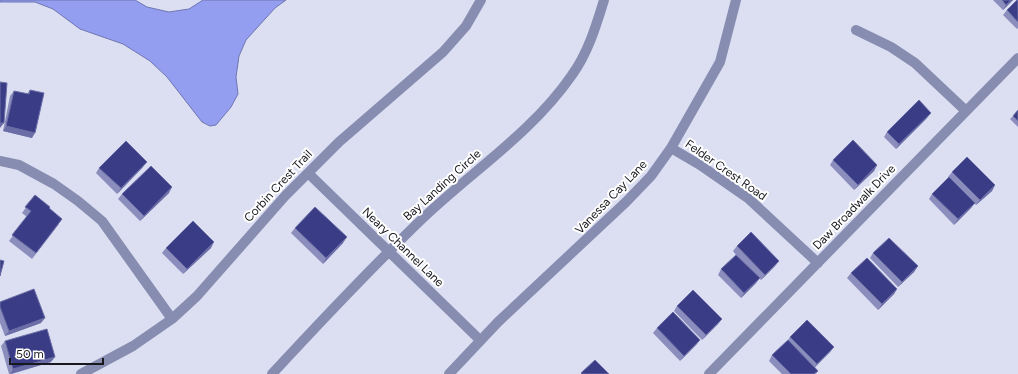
<svg xmlns="http://www.w3.org/2000/svg" width="1018" height="374" font-family="Figtree,sans-serif">
	<style>
		.water { fill: #949ef0; stroke: #6f76b1 }
		.lines { fill: none; stroke-linecap: round; stroke-linejoin: round }
		.street { stroke: #878db0; stroke-width: 10 }
		.wall { fill: #8b8ebc }
		.shaded-wall { fill: #6b6ea6 }
		.building { fill: #3a3d86; stroke: #6b6ea6 }
		.labels { text-anchor: middle; stroke-width: 4; stroke-linejoin: round; paint-order: stroke }
		.street-label { font-size: 12px; fill: #18191f; stroke: #fff }
	</style>
	<rect width="100%" height="100%" fill="#dcdff2"/>
	<path class="water" d="M 0,0 L 135,0 L 147,7 L 169,12 L 189,9 L 203,0 L 286,0 L 275,8 L 246,40 L 239,56 L 236,77 L 238,94 L 231,107 L 216,125 L 210,126 L 202,122 L 167,77 L 150,61 L 123,44 L 80,29 L 53,9 L 35,2 L 0,2 Z"/>
	<g class="lines">
		<path class="street" d="M 856,30 L 891,47 L 915,63 L 966,111
			M 671,148 L 700,165 L 749,199 L 818,263
			M 0,161 L 19,165 L 54,184 L 78,201 L 102,221 L 172,319
			M 308,173 L 480,340
			M 81,374 L 133,346 L 172,319 L 197,296 L 285,196 L 339,142 L 443,52 L 466,26 L 481,0
			M 272,374 C 321,321 370,269 422,219 C 472,171 532,133 572,75 C 588,53 596,26 604,0
			M 449,374 L 498,322 L 626,202 L 651,176 L 671,148 L 720,62 L 736,0
			M 709,374 L 1018,58"/>
	</g>
	<path class="wall" d="M 993,0 L 1013,0 L 1003,10 Z
		M 1018,0 L 1018,28 L 1017,29 L 1003,15 L 1007,10 Z
		M 30,90 L 32,138 L 3,131 L 10,96 L 14,91 L 27,94 Z
		M 1018,110 L 1018,127 L 1010,119 L 1013,116 Z
		M 927,118 L 896,149 L 884,137 L 887,132 Z
		M 833,160 L 877,165 L 874,171 L 854,190 L 830,165 Z
		M 143,167 L 117,194 L 96,173 L 99,168 Z
		M 952,172 L 995,185 L 992,191 L 976,205 L 974,203 L 971,208 L 954,225 L 929,199 L 932,194 L 949,177 L 948,177 Z
		M 169,193 L 140,221 L 118,199 L 122,194 Z
		M 35,195 L 49,208 L 59,224 L 32,259 L 9,241 L 27,217 L 22,213 Z
		M 295,228 L 343,243 L 323,264 L 291,233 Z
		M 737,246 L 779,261 L 775,266 L 761,280 L 759,278 L 756,283 L 741,298 L 718,275 L 721,269 L 736,255 L 733,251 Z
		M 166,248 L 211,248 L 183,274 L 162,253 Z
		M 873,253 L 918,266 L 914,272 L 898,287 L 870,258 Z
		M 851,273 L 897,289 L 894,294 L 878,310 L 847,278 Z
		M 0,302 L 41,323 L 5,336 L 0,323 Z
		M 677,306 L 722,319 L 718,324 L 702,340 L 674,311 Z
		M 657,328 L 700,340 L 696,345 L 680,361 L 653,333 Z
		M 790,337 L 834,347 L 830,352 L 815,367 L 818,371 L 815,374 L 782,374 L 769,361 L 772,355 L 788,340 Z
		M 5,341 L 51,362 L 12,374 L 9,374 L 1,346 Z"/>
	<path class="shaded-wall" d="M 1011,0 L 1013,0 L 1003,10 L 1006,5 Z
		M 931,113 L 927,118 L 896,149 L 899,144 Z
		M 0,123 L 4,123 L 0,128 Z
		M 6,126 L 35,133 L 32,138 L 3,131 Z
		M 147,162 L 143,167 L 117,194 L 121,188 Z
		M 877,165 L 874,171 L 854,190 L 858,185 Z
		M 995,185 L 992,191 L 976,205 L 980,200 Z
		M 172,187 L 169,193 L 140,221 L 144,216 Z
		M 975,203 L 971,208 L 954,225 L 958,219 Z
		M 347,237 L 343,243 L 323,264 L 326,258 Z
		M 214,242 L 211,248 L 183,274 L 187,269 Z
		M 779,261 L 775,266 L 761,280 L 765,275 Z
		M 918,266 L 914,272 L 898,287 L 902,282 Z
		M 760,278 L 756,283 L 741,298 L 744,293 Z
		M 897,289 L 894,294 L 878,310 L 882,304 Z
		M 45,318 L 41,323 L 5,336 L 9,331 Z
		M 722,319 L 718,324 L 702,340 L 706,335 Z
		M 700,340 L 696,345 L 680,361 L 684,356 Z
		M 834,347 L 830,352 L 813,369 L 817,364 Z
		M 55,357 L 51,362 L 10,374 L 13,369 Z"/>
	<path class="building" d="M 1002,0 L 1011,0 L 1006,5 Z
		M 1017,0 L 1018,0 L 1018,22 L 1007,10 Z
		M 0,82 L 7,83 L 4,123 L 0,123 Z
		M 30,90 L 44,93 L 35,133 L 6,126 L 14,91 L 29,94 Z
		M 919,100 L 931,113 L 899,144 L 887,132 Z
		M 1018,110 L 1018,121 L 1013,116 Z
		M 853,140 L 877,165 L 858,185 L 833,160 Z
		M 126,141 L 147,162 L 121,188 L 99,168 Z
		M 967,157 L 995,185 L 980,200 L 952,172 Z
		M 151,166 L 172,187 L 144,216 L 122,194 Z
		M 949,177 L 975,203 L 958,219 L 932,194 Z
		M 35,195 L 50,207 L 49,208 L 62,219 L 36,253 L 12,235 L 31,211 L 25,207 Z
		M 315,207 L 347,237 L 326,258 L 295,228 Z
		M 193,221 L 214,242 L 187,269 L 166,248 Z
		M 751,232 L 779,261 L 765,275 L 737,246 Z
		M 889,238 L 918,266 L 902,282 L 873,253 Z
		M 736,255 L 760,278 L 744,293 L 721,269 Z
		M 867,258 L 897,289 L 882,304 L 851,273 Z
		M 0,260 L 4,261 L 0,276 Z
		M 34,289 L 45,318 L 9,331 L 0,307 L 0,302 Z
		M 693,290 L 722,319 L 706,335 L 677,306 Z
		M 673,312 L 700,340 L 684,356 L 657,328 Z
		M 807,320 L 834,347 L 817,364 L 790,337 Z
		M 47,329 L 55,357 L 13,369 L 5,341 Z
		M 788,340 L 818,371 L 814,374 L 791,374 L 772,355 Z
		M 595,360 L 609,374 L 582,374 L 581,373 Z"/>
	<g class="labels">
		<g class="street-label">
			<text transform="translate(726 170) rotate(35)" y="4">Felder Crest Road</text>
			<text transform="translate(442 185) rotate(-42)" y="4">Bay Landing Circle</text>
			<text transform="translate(278 186) rotate(-47)" y="4">Corbin Crest Trail</text>
			<text transform="translate(611 197) rotate(-46)" y="4">Vanessa Cay Lane</text>
			<text transform="translate(854 207) rotate(-46)" y="4">Daw Broadwalk Drive</text>
			<text transform="translate(403 247) rotate(44)" y="4">Neary Channel Lane</text>
		</g>
	</g>
	<path d="M10 358v6h93v-6" fill="none" stroke="#18191f" stroke-width="2"/>
	<text x="16" y="358" font-size="12" fill="#18191f" stroke="#ffffff" stroke-width="3" paint-order="stroke">50 m</text>
</svg>
